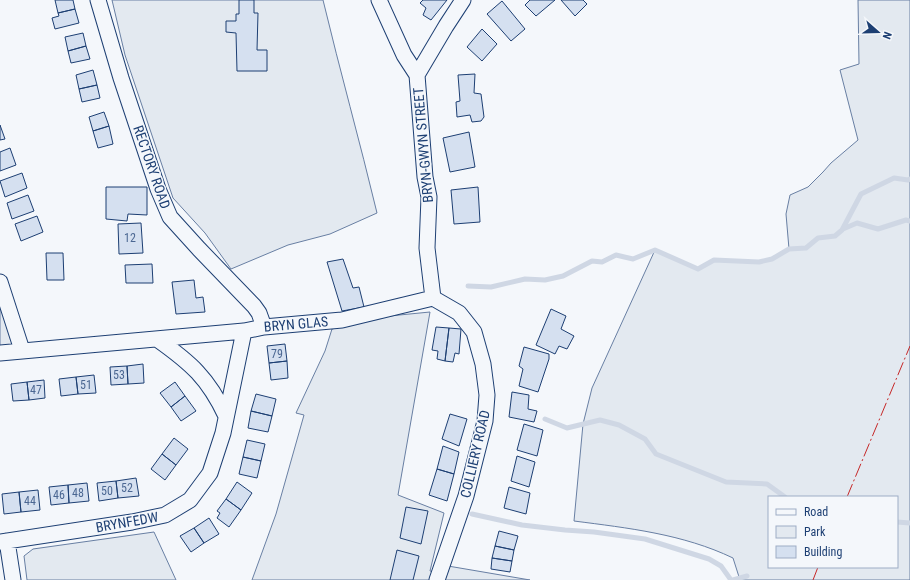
<svg xmlns="http://www.w3.org/2000/svg" width="910" height="580" font-family="'Roboto Condensed',sans-serif">
	<style>
		.green { fill: #e3e9f0; stroke: #687fa3; fill-rule: evenodd }
		.lines { fill: none; stroke-linecap: round; stroke-linejoin: round }
		.stream { stroke: #cfd7e4; stroke-width: 5 }
		.building { fill: #d5e0f0; stroke: #1d3f73 }
		.minor-casing { stroke: #1d3f73; stroke-width: 17 }
		.minor { stroke: #f4f7fb; stroke-width: 15 }
		.power { stroke: #c62828; stroke-width: 1; stroke-dasharray: 14 3 2 3; stroke-linecap: butt }
		.labels { text-anchor: middle; stroke-width: 3; stroke-linejoin: round; paint-order: stroke }
		.number-label { font-size: 12px; fill: #4b6792 }
		.street-label { font-size: 14px; fill: #1d3f73; stroke: #f4f7fb }
	</style>
	<rect width="100%" height="100%" fill="#f4f7fb"/>
	<path class="green" d="M 112,0 L 323,0 C 340,71 360,142 377,213 L 330,234 L 288,245 L 231,269 L 205,233 L 173,198 L 125,55 Z
		M 858,0 L 910,0 L 910,580 L 740,580 L 733,558 C 683,534 628,528 574,521 L 583,424 L 592,388 L 655,250 L 698,269 L 714,260 L 759,262 L 772,259 L 789,249 L 786,214 L 790,195 L 808,187 L 823,172 L 831,163 L 858,140 L 840,70 L 859,64 ZM 769,497 L 897,497 L 897,567 L 769,567 Z
		M 0,284 L 22,350 L 0,353 Z
		M 430,312 L 398,495 L 444,513 L 430,571 L 438,573 L 448,566 L 530,580 L 252,580 L 276,514 L 304,415 L 296,413 L 325,351 L 332,329 L 379,317 Z
		M 154,532 L 176,580 L 27,580 L 24,556 L 33,549 Z"/>
	<g class="lines">
		<path class="stream" d="M 843,229 L 857,223 L 878,229 L 906,220 L 910,221
			M 468,286 L 491,287 L 525,279 L 545,280 L 563,276 L 592,261 L 602,262 L 616,255 L 633,259 L 655,250 L 698,269 L 714,260 L 759,262 L 772,259 L 789,249 L 806,248 L 818,238 L 835,236 L 842,230 L 861,194 L 894,178 L 908,180 L 910,179
			M 545,419 L 567,428 L 600,420 L 619,425 L 645,439 L 656,454 L 726,482 L 767,484 L 785,497
			M 472,514 L 522,525 L 565,530 L 594,532 L 645,539 L 709,559 L 721,566 L 731,580
			M 897,522 L 910,523
			M 733,580 L 747,576"/>
	</g>
	<path class="building" d="M 55,0 L 73,0 L 75,9 L 58,13 Z
		M 239,0 L 254,0 L 254,13 L 258,13 L 257,50 L 267,50 L 267,71 L 237,71 L 236,33 L 226,32 L 226,21 L 236,21 L 236,14 L 239,14 Z
		M 423,0 L 447,0 L 431,20 L 423,15 L 426,8 L 420,3 Z
		M 530,0 L 555,0 L 536,16 L 525,5 Z
		M 561,0 L 583,0 L 587,4 L 575,16 Z
		M 502,1 L 525,29 L 511,41 L 487,14 Z
		M 75,9 L 79,23 L 55,29 L 52,18 L 59,16 L 58,13 Z
		M 482,29 L 497,44 L 482,61 L 467,47 Z
		M 83,33 L 86,46 L 68,51 L 65,37 Z
		M 86,46 L 90,59 L 71,63 L 68,51 Z
		M 93,70 L 97,85 L 79,89 L 76,75 Z
		M 475,74 L 474,93 L 481,94 L 484,117 L 481,121 L 472,122 L 470,115 L 457,117 L 456,102 L 460,101 L 458,75 Z
		M 97,85 L 100,98 L 82,102 L 79,89 Z
		M 104,112 L 109,126 L 93,131 L 89,117 Z
		M 0,125 L 5,139 L 0,140 Z
		M 109,126 L 113,144 L 98,148 L 93,131 Z
		M 469,132 L 475,167 L 450,172 L 443,138 Z
		M 10,148 L 16,165 L 0,171 L 0,152 Z
		M 22,173 L 27,188 L 5,197 L 0,181 Z
		M 106,187 L 147,187 L 147,215 L 128,214 L 127,221 L 106,219 Z
		M 478,187 L 480,222 L 454,224 L 451,190 Z
		M 28,195 L 34,211 L 12,219 L 7,203 Z
		M 37,216 L 43,232 L 21,241 L 15,224 Z
		M 141,223 L 143,253 L 119,254 L 118,224 Z
		M 46,253 L 63,253 L 64,280 L 47,280 Z
		M 343,259 L 353,288 L 359,287 L 364,307 L 342,311 L 327,262 Z
		M 152,264 L 153,283 L 126,283 L 125,265 Z
		M 194,280 L 196,298 L 203,297 L 205,312 L 176,314 L 172,282 Z
		M 551,309 L 566,316 L 561,329 L 574,336 L 567,349 L 559,346 L 555,354 L 536,345 Z
		M 436,327 L 449,328 L 445,361 L 437,359 L 438,351 L 432,350 Z
		M 449,328 L 461,329 L 459,354 L 455,353 L 453,362 L 445,361 Z
		M 285,344 L 287,361 L 269,363 L 267,346 Z
		M 524,347 L 549,354 L 549,359 L 538,392 L 519,386 L 523,369 L 519,366 Z
		M 287,361 L 288,378 L 271,380 L 269,363 Z
		M 143,364 L 144,383 L 128,384 L 127,366 Z
		M 127,366 L 128,384 L 111,385 L 110,367 Z
		M 94,375 L 96,393 L 78,394 L 76,377 Z
		M 76,377 L 78,394 L 61,396 L 59,379 Z
		M 44,380 L 45,398 L 29,400 L 27,382 Z
		M 27,382 L 29,400 L 13,401 L 11,384 Z
		M 175,382 L 185,396 L 171,407 L 160,393 Z
		M 512,392 L 529,395 L 528,409 L 537,411 L 534,422 L 509,417 Z
		M 256,394 L 276,399 L 272,416 L 251,411 Z
		M 185,396 L 196,411 L 181,421 L 171,407 Z
		M 251,411 L 272,416 L 268,432 L 248,428 Z
		M 450,414 L 467,419 L 459,446 L 442,439 Z
		M 524,424 L 543,430 L 537,456 L 517,450 Z
		M 174,438 L 188,449 L 176,465 L 162,454 Z
		M 247,440 L 265,444 L 261,461 L 243,457 Z
		M 443,446 L 459,452 L 454,474 L 437,469 Z
		M 162,454 L 176,465 L 165,480 L 151,469 Z
		M 517,456 L 535,462 L 529,487 L 511,481 Z
		M 243,457 L 261,461 L 257,478 L 239,474 Z
		M 437,469 L 454,474 L 447,501 L 429,495 Z
		M 136,478 L 139,496 L 118,498 L 116,481 Z
		M 116,481 L 118,498 L 99,501 L 97,483 Z
		M 237,482 L 252,493 L 241,510 L 226,499 Z
		M 87,483 L 89,501 L 69,503 L 68,485 Z
		M 68,485 L 69,503 L 51,505 L 49,487 Z
		M 509,487 L 530,493 L 526,514 L 504,508 Z
		M 38,490 L 40,510 L 21,512 L 19,492 Z
		M 19,492 L 21,512 L 4,514 L 2,494 Z
		M 226,499 L 241,510 L 229,527 L 217,518 L 220,513 L 217,511 Z
		M 406,507 L 428,511 L 421,544 L 400,538 Z
		M 209,518 L 219,534 L 204,543 L 194,528 Z
		M 194,528 L 204,543 L 191,552 L 180,536 Z
		M 499,531 L 518,536 L 514,550 L 495,546 Z
		M 495,546 L 514,550 L 512,561 L 492,558 Z
		M 397,550 L 419,556 L 413,580 L 390,580 Z
		M 492,558 L 512,561 L 510,572 L 491,569 Z"/>
	<g class="lines">
		<g class="minor-casing">
			<path id="minor" d="M 98,0 L 121,78 L 158,189 L 170,217 L 199,249 L 254,306 L 259,313 L 264,327
				M 379,0 L 404,55 L 417,75 L 425,177 L 429,197 L 427,248 L 433,298
				M 417,75 L 446,26 L 463,0
				M 0,282 L 22,350
				M 433,298 L 459,313 L 474,332 L 483,364 L 487,395 L 485,421 L 466,496 L 437,580
				M 157,339 C 191,363 208,378 226,416
				M 0,353 L 244,331 L 264,327 L 342,320 L 433,298
				M 7,541 L 13,580
				M 0,542 L 132,522 L 165,515 L 190,500 L 210,473 L 223,433 L 244,331"/>
		</g>
		<use href="#minor" class="minor"/>
		<path class="power" d="M 847,497 L 910,346
			M 813,580 L 818,567"/>
	</g>
	<g class="labels">
		<g class="number-label">
			<text x="130" y="242">12</text>
			<text x="277" y="358">79</text>
			<text x="119" y="379">53</text>
			<text x="86" y="389">51</text>
			<text x="36" y="394">47</text>
			<text x="127" y="492">52</text>
			<text x="107" y="495">50</text>
			<text x="78" y="497">48</text>
			<text x="59" y="499">46</text>
			<text x="30" y="505">44</text>
		</g>
		<g class="street-label">
			<text transform="translate(423 145) rotate(-95)" y="5">BRYN-GWYN STREET</text>
			<text transform="translate(152 167) rotate(71)" y="5">RECTORY ROAD</text>
			<text transform="translate(296 324) rotate(-5)" y="5">BRYN GLAS</text>
			<text transform="translate(475 454) rotate(-77)" y="5">COLLIERY ROAD</text>
			<text transform="translate(127 522) rotate(-10)" y="5">BRYNFEDW</text>
		</g>
	</g>
	<rect x="768" y="496" width="130" height="72" fill="#f4f7fb" stroke="#9eadc5"/>
	<rect x="776" y="509" width="20" height="6" fill="#f4f7fb" stroke="#9eadc5"/>
	<text x="804" y="516" font-size="12" fill="#1d3f73">Road</text>
	<rect x="776" y="526" width="20" height="12" fill="#e3e9f0" stroke="#9eadc5"/>
	<text x="804" y="536" font-size="12" fill="#1d3f73">Park</text>
	<rect x="776" y="546" width="20" height="12" fill="#d5e0f0" stroke="#9eadc5"/>
	<text x="804" y="556" font-size="12" fill="#1d3f73">Building</text>
	<g transform="translate(878 32) rotate(110)" stroke="#f4f7fb" stroke-width="3" paint-order="stroke">
	<path d="M0-3L7 15L0 10L-7 15Z" fill="#1d3f73"/>
	<text y="-6" font-size="11" font-weight="bold" text-anchor="middle" fill="#1d3f73">N</text>
	</g>
</svg>
